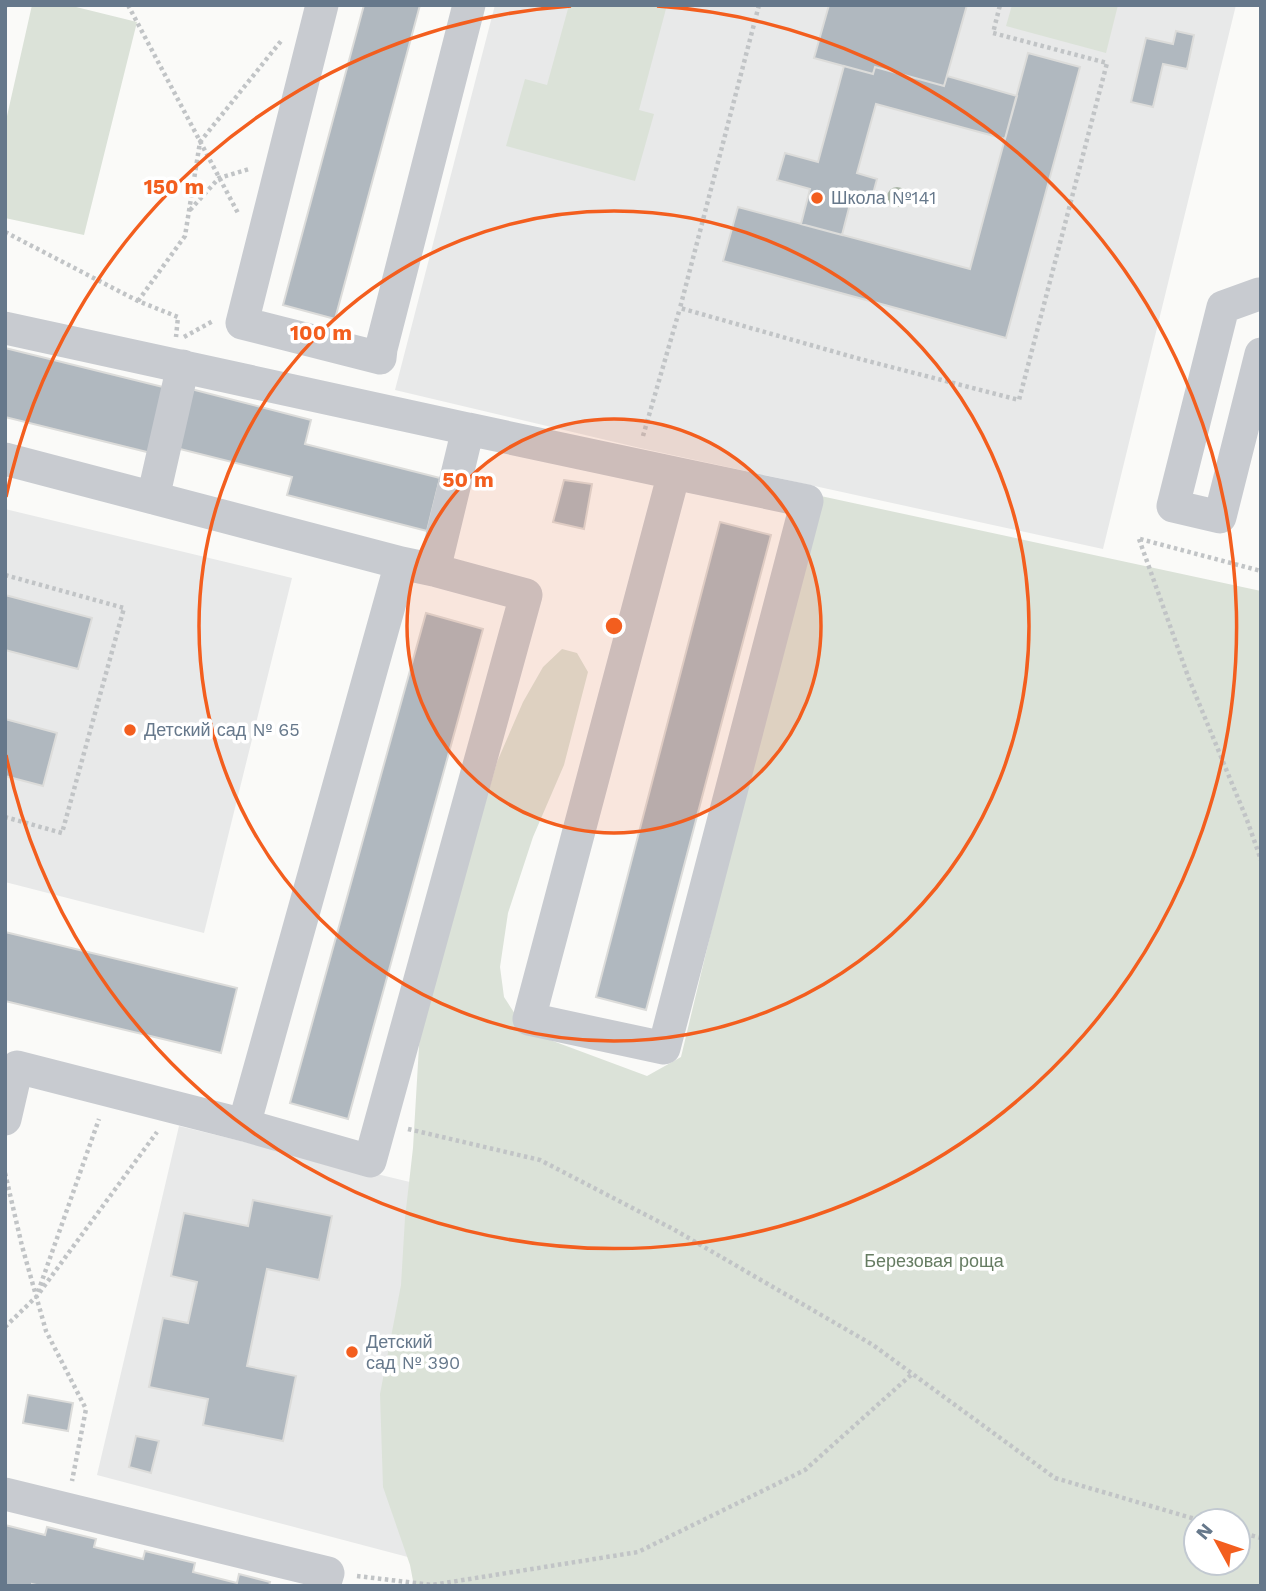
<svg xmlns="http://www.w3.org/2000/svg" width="1266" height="1591" font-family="'Work Sans',sans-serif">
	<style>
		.built { fill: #e8e9e9 }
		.green { fill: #dbe2d8; fill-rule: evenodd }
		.building { fill: #b0b8bf; stroke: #dcdcda; stroke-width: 2 }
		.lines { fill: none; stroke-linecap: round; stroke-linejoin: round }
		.path { stroke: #c1c4c6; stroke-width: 4.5; stroke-dasharray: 3.5 3.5; stroke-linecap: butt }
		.minor { stroke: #c8cbd0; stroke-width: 33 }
		.tree { fill: #a9b5a6 }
		.ring { fill: none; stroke: #f35e1e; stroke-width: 3.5 }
		.poi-dot { fill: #f35e1e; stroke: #fff; stroke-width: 2.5 }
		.labels { text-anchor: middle; stroke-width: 7; stroke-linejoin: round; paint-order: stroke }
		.poi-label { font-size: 18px; fill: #66788b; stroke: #fff; text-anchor: start }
		.park-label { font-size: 18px; fill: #667c62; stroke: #fff }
		.centre { fill: #f35e1e; stroke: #fff; stroke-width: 3.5 }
		.ring-label { font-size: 21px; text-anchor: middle; font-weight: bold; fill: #f35e1e; stroke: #fff; stroke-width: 7; stroke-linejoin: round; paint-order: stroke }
	</style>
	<rect width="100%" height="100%" fill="#fafaf8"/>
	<path class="built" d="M 495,5 L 1236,5 L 1103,549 L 640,448 L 395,390 Z
		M 5,509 L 292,578 L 204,933 L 5,882 Z
		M 179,1126 L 608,1230 L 518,1586 L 97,1475 Z"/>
	<path class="green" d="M 32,5 L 68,5 L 137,22 L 84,235 L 5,218 L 5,125 Z
		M 569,5 L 667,5 L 639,110 L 654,114 L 635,181 L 506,146 L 525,79 L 547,85 Z
		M 1012,5 L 1118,5 L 1106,53 L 1006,26 Z
		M 816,495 L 1261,591 L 1261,1586 L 414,1586 L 410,1565 L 383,1487 L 380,1394 L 401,1285 L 405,1218 L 413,1148 L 420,1029 L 497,762 L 523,702 L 543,667 L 562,649 L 577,653 L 588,672 L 564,765 L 533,837 L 508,913 L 500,967 L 504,997 L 526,1031 L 647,1076 L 681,1057 ZM 1196,1521 L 1238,1521 L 1238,1563 L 1196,1563 Z"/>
	<path class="building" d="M 364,5 L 420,5 L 335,319 L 283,305 Z
		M 829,5 L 967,5 L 944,86 L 875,67 L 873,74 L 814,58 Z
		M 1176,31 L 1194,35 L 1187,69 L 1163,64 L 1153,107 L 1131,102 L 1146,38 L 1173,44 Z
		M 1028,53 L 1080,67 L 1006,338 L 723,261 L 738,207 L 970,269 Z
		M 844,66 L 873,74 L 875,67 L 944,86 L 947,76 L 1017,96 L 1005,139 L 876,104 L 857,173 L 877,179 L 870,205 L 851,200 L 842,235 L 801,224 L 810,189 L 777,180 L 785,153 L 818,162 Z
		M 5,348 L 167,388 L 151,453 L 5,417 Z
		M 191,389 L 311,420 L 305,444 L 440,478 L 427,531 L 287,495 L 292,477 L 176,448 Z
		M 564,480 L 592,484 L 584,529 L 553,522 Z
		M 720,522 L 771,535 L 646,1010 L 596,997 Z
		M 5,595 L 92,618 L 78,669 L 5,650 Z
		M 426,613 L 483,629 L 348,1119 L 290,1103 Z
		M 5,719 L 57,733 L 43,786 L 5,776 Z
		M 5,932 L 237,988 L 221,1053 L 5,1001 Z
		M 253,1200 L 332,1216 L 319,1280 L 267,1269 L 247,1366 L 296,1376 L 283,1441 L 203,1425 L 208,1399 L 149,1387 L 163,1318 L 188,1323 L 197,1282 L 171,1276 L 184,1213 L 248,1226 Z
		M 28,1395 L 73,1403 L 68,1431 L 23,1423 Z
		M 136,1436 L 159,1441 L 151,1473 L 129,1467 Z
		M 5,1525 L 45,1535 L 47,1527 L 96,1539 L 94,1547 L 143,1559 L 145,1551 L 195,1563 L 193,1572 L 237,1583 L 239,1574 L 270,1582 L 269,1586 L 41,1586 L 32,1584 L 32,1586 L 5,1586 Z"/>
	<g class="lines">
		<path class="path" d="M 128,5 L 239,215
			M 759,5 L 680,308 L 860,359 L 1019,400 L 1107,63 L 993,33 L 1000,5
			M 5,6 L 7,5
			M 190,210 L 219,178 L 249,169
			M 5,232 L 138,301 L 178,317 L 176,337
			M 138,301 L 185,236 L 200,142 L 281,41
			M 184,337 L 213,321
			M 643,436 L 680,308
			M 1139,539 L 1189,679 L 1247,820 L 1261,860
			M 1140,539 L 1261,571
			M 5,575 L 124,608 L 62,833 L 5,817
			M 408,1129 L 540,1160 L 673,1229 L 873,1345 L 1055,1478 L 1202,1521
			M 5,1173 L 22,1246 L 46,1331 L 86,1409 L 72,1481
			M 38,1292 L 99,1119
			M 5,1327 L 37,1296 L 157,1132
			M 1238,1532 L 1261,1538
			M 357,1576 L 432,1585 L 638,1552 L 805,1470 L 912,1374"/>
		<path class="minor" d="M 322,5 L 242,323 L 380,358 L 381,349 L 469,5
			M 1259,294 L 1223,307 L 1173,506 L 1220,517 L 1261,354
			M 5,328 L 468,429
			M 5,459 L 401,563 L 244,1125 L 17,1067 L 5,1119
			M 153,498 L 183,366
			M 401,563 L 434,570 L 468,429 L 674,473 L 529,1019 L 664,1048 L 807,501 L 674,473
			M 244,1125 L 370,1161 L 526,595 L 434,570
			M 5,1494 L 328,1573 L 324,1586"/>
	</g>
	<circle class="tree" cx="897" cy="197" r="10"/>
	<circle cx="614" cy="626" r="207" fill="#f35e1e" fill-opacity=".12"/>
	<g class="ring">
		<circle cx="614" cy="626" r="207"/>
		<circle cx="614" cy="626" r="415"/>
		<path d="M6 497A622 622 0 0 1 571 6M657 6A622 622 0 1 1 6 755"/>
	</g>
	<g class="poi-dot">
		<circle cx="817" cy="198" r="7"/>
		<circle cx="130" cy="730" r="7"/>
		<circle cx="352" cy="1352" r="7"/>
	</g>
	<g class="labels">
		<g class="poi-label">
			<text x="831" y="204">Школа №141</text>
			<text x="144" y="736">Детский сад № 65</text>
			<text x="366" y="1348">Детский<tspan x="366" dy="21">сад № 390</tspan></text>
		</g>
		<g class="park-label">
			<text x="934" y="1267">Березовая роща</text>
		</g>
	</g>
	<circle cx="614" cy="626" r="10" class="centre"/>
	<g class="ring-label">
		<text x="174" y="194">150 m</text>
		<text x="321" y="340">100 m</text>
		<text x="468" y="487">50 m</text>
	</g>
	<rect width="1266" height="1591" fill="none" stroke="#66788b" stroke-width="14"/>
	<g transform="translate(1217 1542) rotate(310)"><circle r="33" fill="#ffffff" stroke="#c2c9d1" stroke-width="2"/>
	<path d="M0-5L12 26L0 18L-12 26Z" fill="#f35e1e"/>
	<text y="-10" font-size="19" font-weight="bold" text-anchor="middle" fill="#66788b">N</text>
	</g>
</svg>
